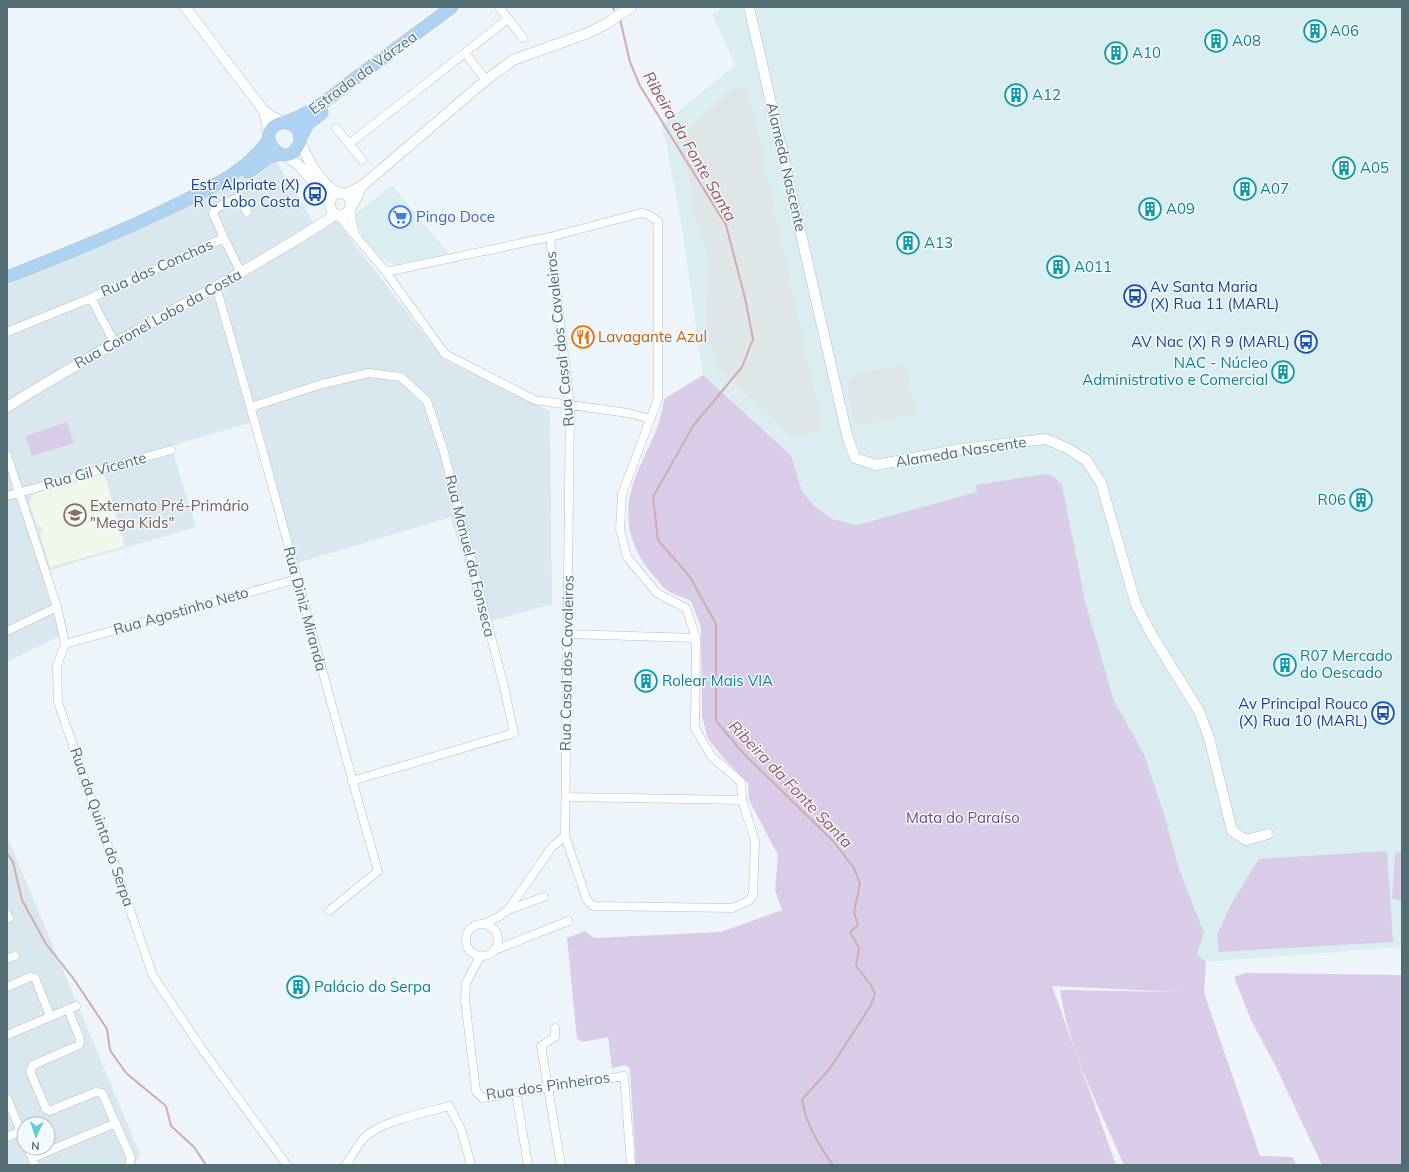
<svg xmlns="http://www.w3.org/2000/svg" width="1409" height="1172" font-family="Mulish,sans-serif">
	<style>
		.residential { fill: #d9e7ef; fill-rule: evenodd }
		.commercial { fill: #daeef2 }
		.industrial { fill: #dfe6e8 }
		.education { fill: #f1f8e9 }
		.green { fill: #d8cce8 }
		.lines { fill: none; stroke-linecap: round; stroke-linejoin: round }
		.stream { stroke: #d4abab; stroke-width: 2 }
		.minor-casing { stroke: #aec1c7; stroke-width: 9 }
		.tertiary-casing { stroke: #aec1c7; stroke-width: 11 }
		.primary-casing { stroke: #b3bfc2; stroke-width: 13 }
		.minor { stroke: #fff; stroke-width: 8 }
		.tertiary { stroke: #fff; stroke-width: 10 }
		.primary { stroke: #aed2f1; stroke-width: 12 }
		.labels { text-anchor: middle; stroke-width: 3; stroke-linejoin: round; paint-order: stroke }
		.culture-label { font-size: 15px; fill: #0d838f; stroke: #f4f9fe; text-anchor: start }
		.street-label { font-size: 15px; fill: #526e74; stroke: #f4f9fe }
		.transit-label { font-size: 15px; fill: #164399; stroke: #f4f9fe; text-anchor: end }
		.shop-label { font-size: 15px; fill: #366cbe; stroke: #f4f9fe; text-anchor: start }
		.food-label { font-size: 15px; fill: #c56008; stroke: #f4f9fe; text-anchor: start }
		.education-label { font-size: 15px; fill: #785e54; stroke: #f4f9fe; text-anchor: start }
		.park-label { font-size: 15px; fill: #6d5184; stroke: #f4f9fe }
		.water-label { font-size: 16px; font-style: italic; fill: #995958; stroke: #f4f9fe }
	</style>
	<rect width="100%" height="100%" fill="#edf5fb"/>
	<path class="residential" d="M 276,161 L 319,231 L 336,220 L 443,359 L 550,411 L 552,604 L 482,624 L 451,517 L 297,563 L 259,420 L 171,446 L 196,527 L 50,570 L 68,632 L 7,662 L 7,285 Z
		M 7,836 L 140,1154 L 134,1165 L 7,1165 ZM 24,1124 L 48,1124 L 48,1148 L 24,1148 Z"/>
	<path class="commercial" d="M 719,7 L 1402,7 L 1402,947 L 1206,962 L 1197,954 L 1179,869 L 1165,817 L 1144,754 L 1114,701 L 1085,601 L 1044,474 L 976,485 L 977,492 L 857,525 L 832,519 L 813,505 L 802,491 L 791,454 L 703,375 L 683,234 L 667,147 L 661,125 L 735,65 L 712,14 L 719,12 Z
		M 392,185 L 449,254 L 395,265 L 383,260 L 363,237 L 354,220 L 356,213 Z"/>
	<path class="industrial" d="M 734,86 L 748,89 L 823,432 L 793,437 L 718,370 L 706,330 L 709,260 L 691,207 L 693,191 L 676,142 Z
		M 906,364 L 916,414 L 865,425 L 856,422 L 853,417 L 847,386 L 848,379 L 853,375 Z"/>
	<path class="education" d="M 104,473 L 125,546 L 50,567 L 40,536 L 42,530 L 41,527 L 37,526 L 30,504 L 31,497 L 35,493 Z"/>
	<path class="green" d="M 703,375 L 791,455 L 802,491 L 813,505 L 832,519 L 857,525 L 977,492 L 976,485 L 1044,474 L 1053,476 L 1062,485 L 1085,601 L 1114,701 L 1144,754 L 1165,817 L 1179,869 L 1204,933 L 1197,954 L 1206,962 L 1204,993 L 1260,1156 L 1293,1157 L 1296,1165 L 1124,1165 C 1100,1109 1069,1051 1060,990 L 1179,992 L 1052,986 L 1116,1165 L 636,1165 L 630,1069 L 626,1065 L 612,1068 L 608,1037 L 583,1042 L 577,1039 L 567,938 L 585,931 L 594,938 L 721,932 L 782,910 L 775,890 L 778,855 L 749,800 L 748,783 L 726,761 L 708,739 L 702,716 L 701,627 L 691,601 C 683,597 671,594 664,588 C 660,584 656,578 652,574 C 629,547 622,515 634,481 C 644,454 661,428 664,399 Z
		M 67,422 L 74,443 L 32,456 L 25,436 Z
		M 1387,851 L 1393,942 L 1219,952 L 1217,935 L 1232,902 L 1259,859 Z
		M 1402,852 L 1402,900 L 1392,899 L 1395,853 Z
		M 1245,973 L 1402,975 L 1402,1165 L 1322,1165 L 1277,1069 L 1251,1020 L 1234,977 Z"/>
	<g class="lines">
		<path class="stream" d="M 613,7 L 614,10
			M 620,19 L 630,62 L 640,86 L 726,225 L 745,298 L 753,339 L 742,367 L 693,426 L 653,497 L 658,540 L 690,577 L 716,624 L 716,721 L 743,753 L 833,841 L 854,868 L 860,884 L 854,912 L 858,925 L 850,932 L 859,948 L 856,966 L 871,985 L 875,994 L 871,1005 L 831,1067 L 802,1100 C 806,1124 819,1146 833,1165
			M 7,853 L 13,862 L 22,900 L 46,944 L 73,978 L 107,1029 L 110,1050 L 126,1073 L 166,1106 L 171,1126 L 194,1147 L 206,1165"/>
		<g class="minor-casing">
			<path id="minor" d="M 499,7 L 523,38
				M 465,53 L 486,80
				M 336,128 L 362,160
				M 349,144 L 508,19
				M 350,210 L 354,231
				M 339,216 L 386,272 L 445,354 L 535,400 L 628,413 L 651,419
				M 224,238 L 213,213 L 215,209 L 236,198 L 240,199 L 247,212
				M 386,272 L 550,237 L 641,213 L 647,214 L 658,221 L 658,399 L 622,494 L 620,529 L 627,557 L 657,593 L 686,608 L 696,638 L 695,728 L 711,756 L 741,782 L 742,800 L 755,841 L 753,894 L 750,900 L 733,908 L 593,906 L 587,900 L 565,836 L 570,405 L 550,237
				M 216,287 C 273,480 322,676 378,871 L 329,911
				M 91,298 L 114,342
				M 7,332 L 91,298 L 224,238 L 241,273
				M 251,407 L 322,384 L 369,373 L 401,377 L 427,401 L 443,449 L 504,687 L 514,733 L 352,781
				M 7,455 L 57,607 L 65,644 L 57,665 L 58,702 L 153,976 L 204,1052 L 287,1165
				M 7,496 L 171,450
				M 7,631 L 57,607
				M 567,634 L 696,638
				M 65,644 L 297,579
				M 566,797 L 742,800
				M 508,910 L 544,897
				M 7,914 L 9,918 L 7,918
				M466 940a16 16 0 1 1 32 0a16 16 0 1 1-32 0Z
				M 483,924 L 498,917 L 508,910 L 552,847 L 565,836
				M 495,950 L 568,921
				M 480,957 L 466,983 L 465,1000 L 476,1091 L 482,1098 L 624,1076 L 631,1165
				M 7,959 L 15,956
				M 7,987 L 30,977 L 35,978 L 50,1016
				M 68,1009 L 80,1039 L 79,1045 L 33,1065 L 30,1071 L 46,1109 L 49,1111 L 96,1092 L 102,1093 L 131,1158 L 129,1165
				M 555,1028 L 555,1037 L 541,1046 L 561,1165
				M 7,1035 L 76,1006
				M 516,1093 L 528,1165
				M 7,1098 L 24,1139
				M 7,1137 L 21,1131
				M 28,1148 L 35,1165
				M 32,1158 L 116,1123
				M 346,1165 C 352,1156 358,1144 365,1137 C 382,1121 427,1112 449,1106 L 461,1129 L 471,1165"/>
		</g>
		<g class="tertiary-casing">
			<path id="tertiary" d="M 185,7 L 264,111 L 283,123
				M 749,7 L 847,435 L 855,458 L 876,465 L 961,449 L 1046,439 L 1067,448 L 1086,460 L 1101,483 L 1136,605 L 1153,637 L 1199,711 L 1210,741 L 1232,831 L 1246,840 L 1268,834
				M 264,111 L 269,134
				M 300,142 C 309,161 319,183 338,193
				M 285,155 L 300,166 L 329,202
				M 345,194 L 362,186 L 486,80 L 513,60 L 588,33 L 606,24 L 631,7
				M 351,207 L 349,197 L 342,193 L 334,195 L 329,202 L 332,212 C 348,225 356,197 362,186
				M 7,407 C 114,339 229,284 335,215"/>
		</g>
		<g class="primary-casing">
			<path id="primary" d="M 287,123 C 297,126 301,132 300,142 C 286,177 250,131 281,123 C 311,116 334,94 358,76 C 390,53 421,30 452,7
				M 301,137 L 308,124 L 322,113
				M 248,172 L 269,157 L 280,154
				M 7,277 C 58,257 109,237 159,213 C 197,194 244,176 269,139"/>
		</g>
		<use href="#minor" class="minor"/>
		<use href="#tertiary" class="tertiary"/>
		<use href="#primary" class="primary"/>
	</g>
	<defs>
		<g id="building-ring" transform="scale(1.15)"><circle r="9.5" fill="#f4f9fe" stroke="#0f9aa8" stroke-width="1.5"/><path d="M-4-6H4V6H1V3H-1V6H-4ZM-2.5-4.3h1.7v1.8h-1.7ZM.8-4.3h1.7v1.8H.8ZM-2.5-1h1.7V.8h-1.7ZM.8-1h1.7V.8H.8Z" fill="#0f9aa8"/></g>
		<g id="bus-ring" transform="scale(1.15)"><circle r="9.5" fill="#f4f9fe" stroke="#1a4fb4" stroke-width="1.5"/><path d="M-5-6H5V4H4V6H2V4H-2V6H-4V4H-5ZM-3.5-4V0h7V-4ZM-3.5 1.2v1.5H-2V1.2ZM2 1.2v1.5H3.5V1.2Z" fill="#1a4fb4"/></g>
		<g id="supermarket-ring" transform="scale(1.15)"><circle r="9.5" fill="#f4f9fe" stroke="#3f7fe0" stroke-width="1.5"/><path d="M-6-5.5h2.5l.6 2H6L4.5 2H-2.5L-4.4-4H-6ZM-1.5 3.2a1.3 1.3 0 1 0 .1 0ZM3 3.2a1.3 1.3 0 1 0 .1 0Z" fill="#3f7fe0"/></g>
		<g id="restaurant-ring" transform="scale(1.15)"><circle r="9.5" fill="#f4f9fe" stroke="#e8710a" stroke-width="1.5"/><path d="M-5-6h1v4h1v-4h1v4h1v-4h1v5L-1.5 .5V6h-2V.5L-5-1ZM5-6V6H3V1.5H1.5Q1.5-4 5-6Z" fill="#e8710a"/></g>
		<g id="school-ring" transform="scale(1.15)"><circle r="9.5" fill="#f4f9fe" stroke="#8d6e63" stroke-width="1.5"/><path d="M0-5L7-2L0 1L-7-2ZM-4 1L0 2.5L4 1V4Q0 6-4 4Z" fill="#8d6e63"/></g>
	</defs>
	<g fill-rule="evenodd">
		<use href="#building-ring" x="1315" y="31"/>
		<use href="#building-ring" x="1216" y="41"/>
		<use href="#building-ring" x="1116" y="53"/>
		<use href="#building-ring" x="1016" y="95"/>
		<use href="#building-ring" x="1344" y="168"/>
		<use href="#building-ring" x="1245" y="189"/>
		<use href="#bus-ring" x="315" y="194"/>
		<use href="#building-ring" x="1150" y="209"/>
		<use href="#supermarket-ring" x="400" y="217"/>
		<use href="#building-ring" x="908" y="243"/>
		<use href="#building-ring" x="1058" y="267"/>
		<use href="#bus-ring" x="1135" y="296"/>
		<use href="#restaurant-ring" x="583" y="337"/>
		<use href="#bus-ring" x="1306" y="342"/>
		<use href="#building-ring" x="1283" y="372"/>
		<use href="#building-ring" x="1361" y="500"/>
		<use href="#school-ring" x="75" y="515"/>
		<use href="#building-ring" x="1285" y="665"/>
		<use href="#building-ring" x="646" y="681"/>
		<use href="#bus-ring" x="1383" y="713"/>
		<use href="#building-ring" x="298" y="987"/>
	</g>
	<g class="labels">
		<g class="culture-label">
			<text x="1330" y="36">A06</text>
			<text x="1232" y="46">A08</text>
			<text x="1132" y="58">A10</text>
			<text x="1032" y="100">A12</text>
			<text x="1360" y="173">A05</text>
			<text x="1260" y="194">A07</text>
			<text x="1166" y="214">A09</text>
			<text x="924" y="248">A13</text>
			<text x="1074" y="272">A011</text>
			<text x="1268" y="368" text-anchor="end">NAC - Núcleo<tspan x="1268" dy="17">Administrativo e Comercial</tspan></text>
			<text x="1346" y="505" text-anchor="end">R06</text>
			<text x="1300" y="661">R07 Mercado<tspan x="1300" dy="17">do Oescado</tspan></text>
			<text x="662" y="686">Rolear Mais VIA</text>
			<text x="314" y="992">Palácio do Serpa</text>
		</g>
		<g class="street-label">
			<text transform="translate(363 73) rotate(-36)" y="5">Estrada da Várzea</text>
			<text transform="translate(786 167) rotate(77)" y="5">Alameda Nascente</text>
			<text transform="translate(157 268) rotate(-24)" y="5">Rua das Conchas</text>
			<text transform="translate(158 319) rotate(-29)" y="5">Rua Coronel Lobo da Costa</text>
			<text transform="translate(560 339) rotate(-96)" y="5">Rua Casal dos Cavaleiros</text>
			<text transform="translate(961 452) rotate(-9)" y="5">Alameda Nascente</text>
			<text transform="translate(95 471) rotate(-15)" y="5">Rua Gil Vicente</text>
			<text transform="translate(470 556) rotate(76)" y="5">Rua Manuel da Fonseca</text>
			<text transform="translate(305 609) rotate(75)" y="5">Rua Diniz Miranda</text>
			<text transform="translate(181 611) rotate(-16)" y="5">Rua Agostinho Neto</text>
			<text transform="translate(567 663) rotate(-89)" y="5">Rua Casal dos Cavaleiros</text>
			<text transform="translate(102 827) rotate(71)" y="5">Rua da Quinta do Serpa</text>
			<text transform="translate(548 1086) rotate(-8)" y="5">Rua dos Pinheiros</text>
		</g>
		<g class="transit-label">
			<text x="300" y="190">Estr Alpriate (X)<tspan x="300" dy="17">R C Lobo Costa</tspan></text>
			<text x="1150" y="292" text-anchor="start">Av Santa Maria<tspan x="1150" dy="17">(X) Rua 11 (MARL)</tspan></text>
			<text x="1290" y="347">AV Nac (X) R 9 (MARL)</text>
			<text x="1368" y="709">Av Principal Rouco<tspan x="1368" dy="17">(X) Rua 10 (MARL)</tspan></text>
		</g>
		<g class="shop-label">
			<text x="416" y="222">Pingo Doce</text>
		</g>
		<g class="food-label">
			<text x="598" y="342">Lavagante Azul</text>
		</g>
		<g class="education-label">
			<text x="90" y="511">Externato Pré-Primário<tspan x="90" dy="17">"Mega Kids"</tspan></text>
		</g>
		<g class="park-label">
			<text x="963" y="823">Mata do Paraíso</text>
		</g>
		<g class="water-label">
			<text transform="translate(690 146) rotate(60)" y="6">Ribeira da Fonte Santa</text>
			<text transform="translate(791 784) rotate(46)" y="6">Ribeira da Fonte Santa</text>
		</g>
	</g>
	<rect width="1409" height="1172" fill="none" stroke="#526e74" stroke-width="16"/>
	<g transform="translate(36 1136) rotate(183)"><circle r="19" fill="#f4f9fe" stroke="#b3c1c7"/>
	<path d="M0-3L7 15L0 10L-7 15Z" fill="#62ced6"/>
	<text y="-6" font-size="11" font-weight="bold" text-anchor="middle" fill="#526e74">N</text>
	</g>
</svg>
